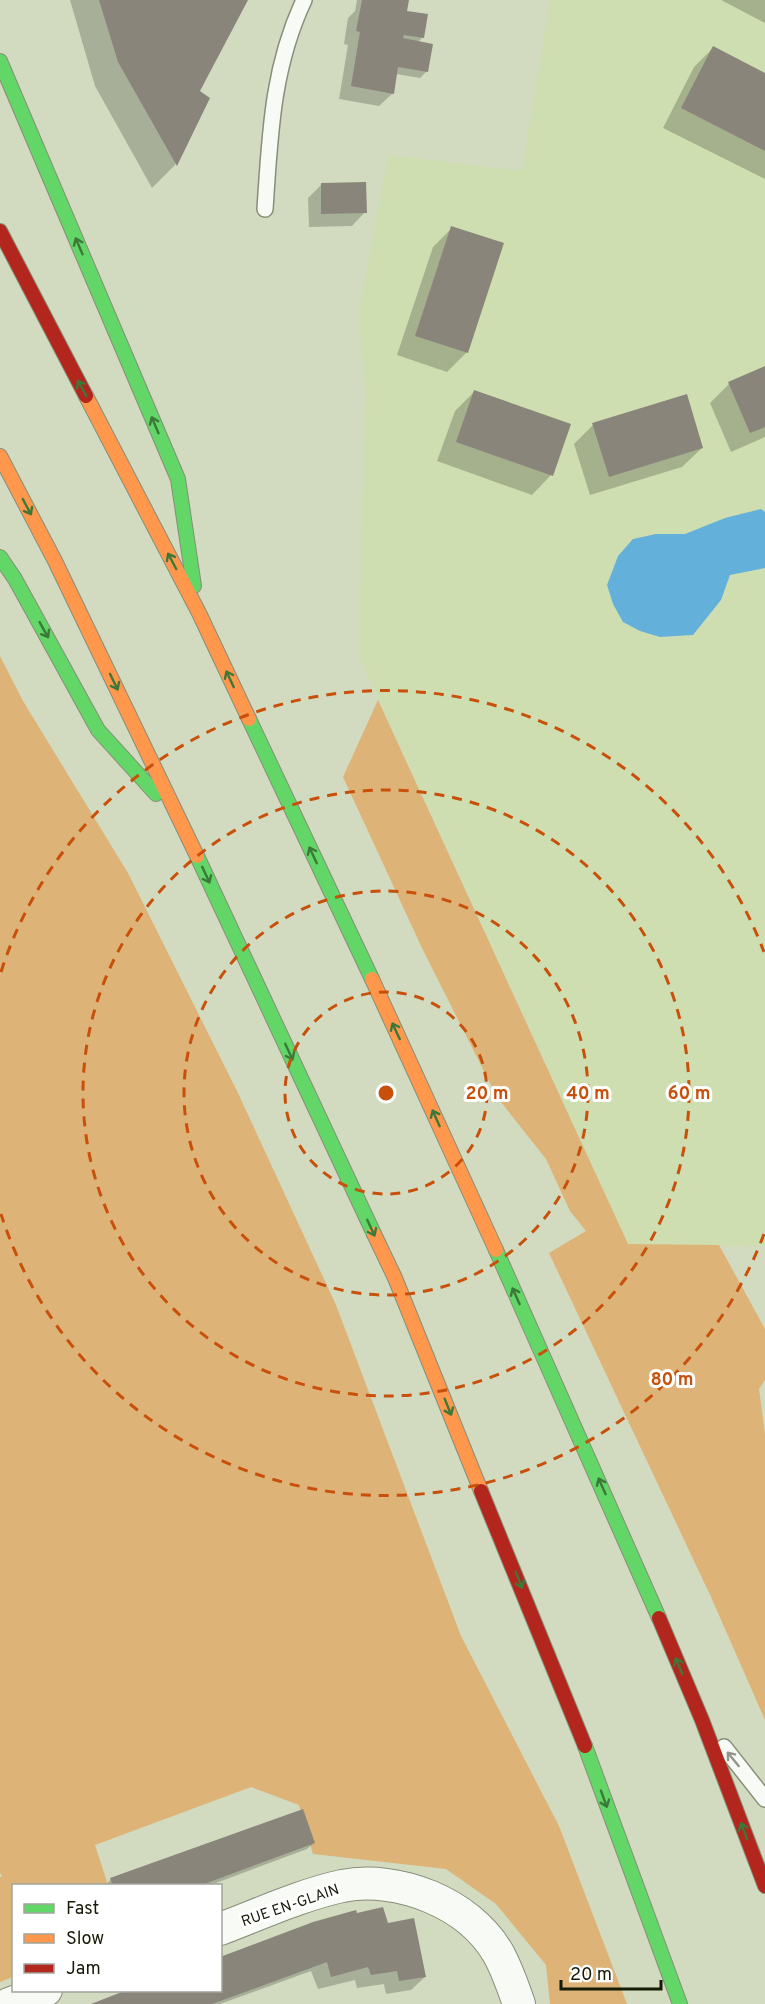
<svg xmlns="http://www.w3.org/2000/svg" width="765" height="2004" font-family="Overpass,sans-serif">
	<style>
		.built { fill: #cfdeb0 }
		.forest { fill: #ddb377 }
		.water { fill: #63b1da }
		.shadow { fill: #0003 }
		.building { fill: #8a857b }
		.lines { fill: none; stroke-linecap: round; stroke-linejoin: round }
		.lane-casing { stroke: #878e79; stroke-width: 18 }
		.street-casing { stroke: #878e79; stroke-width: 34 }
		.fast-casing { stroke: #878e79; stroke-width: 16 }
		.slow-casing { stroke: #878e79; stroke-width: 16 }
		.jam-casing { stroke: #878e79; stroke-width: 16 }
		.lane { stroke: #f8faf5; stroke-width: 15 }
		.street { stroke: #f8faf5; stroke-width: 32 }
		.fast { stroke: #63d668; stroke-width: 14 }
		.slow { stroke: #ff974d; stroke-width: 14 }
		.jam { stroke: #b3261e; stroke-width: 14 }
		.oneway { stroke: #3c7838 }
		.oneway2 { stroke: #92968a }
		.ring { fill: none; stroke: #c8500b; stroke-width: 3; stroke-dasharray: 10 8 }
		.labels { text-anchor: middle; stroke-width: 6; stroke-linejoin: round; paint-order: stroke }
		.street-label { font-size: 15px; fill: #151b07; stroke: #fff }
		.centre { fill: #c8500b; stroke: #fff; stroke-width: 3 }
		.ring-label { font-size: 18px; text-anchor: middle; font-weight: bold; fill: #c8500b; stroke: #fff; stroke-width: 6; stroke-linejoin: round; paint-order: stroke }
	</style>
	<rect width="100%" height="100%" fill="#d2dbbf"/>
	<path class="built" d="M 550,0 L 765,0 L 765,1246 L 628,1244 L 359,656 L 365,391 L 359,312 L 388,155 L 522,171 Z"/>
	<path class="forest" d="M 0,656 L 23,701 L 128,873 L 237,1091 L 336,1305 L 461,1636 L 559,1826 L 627,2004 L 550,2004 L 546,1965 L 496,1904 L 446,1869 L 313,1854 L 299,1805 L 251,1787 L 95,1845 L 108,1885 L 14,1886 L 13,1977 L 0,1982 L 0,1877 L 2,1876 L 0,1873 Z
		M 378,700 L 628,1244 L 719,1245 L 765,1329 L 765,1380 L 759,1389 L 765,1434 L 765,1720 L 711,1597 L 549,1253 L 586,1231 L 570,1211 L 546,1159 L 497,1097 L 422,948 L 343,777 Z"/>
	<path class="water" d="M 761,509 L 765,512 L 765,568 L 730,575 L 721,600 L 693,635 L 660,637 L 640,631 L 623,622 L 613,604 L 607,585 L 618,556 L 633,539 L 656,534 L 685,534 L 725,518 Z"/>
	<path class="shadow" d="M 70,0 L 246,0 L 198,92 L 208,98 L 175,165 L 152,188 L 95,86 Z
		M 357,0 L 407,0 L 406,12 L 423,37 L 417,43 L 427,71 L 420,78 L 396,74 L 393,93 L 379,106 L 339,99 L 348,45 L 344,44 L 348,18 L 355,11 Z
		M 721,0 L 765,0 L 765,23 Z
		M 713,48 L 765,74 L 765,179 L 663,128 L 694,67 Z
		M 321,185 L 365,212 L 352,226 L 309,227 L 308,198 Z
		M 452,228 L 467,352 L 447,372 L 397,355 L 433,247 Z
		M 765,368 L 765,437 L 731,452 L 710,403 L 729,384 Z
		M 475,391 L 551,475 L 532,495 L 437,461 L 455,411 Z
		M 593,425 L 702,448 L 682,467 L 590,495 L 574,444 Z
		M 314,1843 L 307,1849 L 208,1886 L 105,1886 L 111,1879 Z
		M 355,1915 L 387,1925 L 425,1977 L 411,1990 L 386,1994 L 384,1984 L 357,1988 L 355,1980 L 318,1989 L 311,1971 L 220,2004 L 93,2004 L 220,1990 Z"/>
	<path class="building" d="M 99,0 L 248,0 L 200,91 L 210,98 L 177,166 L 118,62 Z
		M 362,0 L 409,0 L 407,11 L 428,14 L 424,38 L 404,35 L 403,38 L 433,44 L 428,72 L 398,67 L 394,94 L 351,86 L 360,32 L 356,31 Z
		M 713,46 L 765,73 L 765,151 L 681,108 Z
		M 366,182 L 367,213 L 321,214 L 321,183 Z
		M 451,226 L 504,243 L 468,353 L 415,336 Z
		M 765,366 L 765,427 L 750,433 L 728,382 Z
		M 474,390 L 571,424 L 553,476 L 456,442 Z
		M 687,394 L 703,448 L 609,477 L 592,423 Z
		M 303,1809 L 315,1843 L 199,1886 L 113,1886 L 110,1878 Z
		M 383,1907 L 388,1923 L 414,1918 L 426,1977 L 399,1981 L 397,1971 L 371,1975 L 368,1967 L 331,1977 L 327,1962 L 212,2004 L 91,2004 L 127,1990 L 220,1990 L 220,1957 L 313,1922 L 356,1910 L 357,1913 Z"/>
	<g class="lines">
		<g class="lane-casing">
			<path id="lane" d="M 265,209 C 270,135 272,68 304,0
				M 724,1747 L 765,1799"/>
		</g>
		<g class="street-casing">
			<path id="street" d="M 220,1929 C 260,1914 301,1895 342,1886 C 398,1875 469,1903 498,1953 C 507,1969 513,1987 519,2004
				M 9,2004 L 46,1990"/>
		</g>
		<g class="fast-casing">
			<path id="fast" d="M 0,61 L 178,479 L 194,586
				M 0,557 L 15,579 L 98,730 L 156,794
				M 249,719 L 372,979
				M 197,856 L 374,1234
				M 496,1250 L 659,1618
				M 585,1746 L 680,2004"/>
		</g>
		<g class="slow-casing">
			<path id="slow" d="M 86,396 L 199,613 L 249,719
				M 0,456 L 55,561 L 197,856
				M 372,979 L 496,1250
				M 374,1234 L 395,1278 L 481,1491"/>
		</g>
		<g class="jam-casing">
			<path id="jam" d="M 0,231 L 86,396
				M 481,1491 L 585,1746
				M 659,1618 L 702,1720 L 765,1886"/>
		</g>
		<use href="#lane" class="lane"/>
		<use href="#street" class="street"/>
		<use href="#fast" class="fast"/>
		<use href="#slow" class="slow"/>
		<use href="#jam" class="jam"/>
	</g>
	<defs><path id="oneway-shaft" d="M-6 0H5M1.5-3L5.5 0L1.5 3" fill="none" stroke-width="1.6" stroke-linecap="round" stroke-linejoin="round" transform="scale(1.5)"/></defs>
	<g class="oneway">
		<use href="#oneway-shaft" transform="translate(79 246) rotate(-113)"/>
		<use href="#oneway-shaft" transform="translate(82 388) rotate(-118)"/>
		<use href="#oneway-shaft" transform="translate(155 425) rotate(-113)"/>
		<use href="#oneway-shaft" transform="translate(27 507) rotate(62)"/>
		<use href="#oneway-shaft" transform="translate(172 561) rotate(-118)"/>
		<use href="#oneway-shaft" transform="translate(44 630) rotate(61)"/>
		<use href="#oneway-shaft" transform="translate(230 679) rotate(-115)"/>
		<use href="#oneway-shaft" transform="translate(114 682) rotate(64)"/>
		<use href="#oneway-shaft" transform="translate(313 855) rotate(-115)"/>
		<use href="#oneway-shaft" transform="translate(206 875) rotate(65)"/>
		<use href="#oneway-shaft" transform="translate(396 1031) rotate(-115)"/>
		<use href="#oneway-shaft" transform="translate(289 1052) rotate(65)"/>
		<use href="#oneway-shaft" transform="translate(436 1118) rotate(-114)"/>
		<use href="#oneway-shaft" transform="translate(371 1228) rotate(65)"/>
		<use href="#oneway-shaft" transform="translate(516 1296) rotate(-114)"/>
		<use href="#oneway-shaft" transform="translate(448 1407) rotate(68)"/>
		<use href="#oneway-shaft" transform="translate(602 1486) rotate(-114)"/>
		<use href="#oneway-shaft" transform="translate(519 1580) rotate(68)"/>
		<use href="#oneway-shaft" transform="translate(679 1666) rotate(-113)"/>
		<use href="#oneway-shaft" transform="translate(604 1799) rotate(70)"/>
		<use href="#oneway-shaft" transform="translate(744 1831) rotate(-111)"/>
	</g>
	<use class="oneway2" href="#oneway-shaft" transform="translate(733 1759) rotate(-129)"/>
	<g class="ring">
		<circle cx="386" cy="1093" r="101"/>
		<circle cx="386" cy="1093" r="202"/>
		<circle cx="386" cy="1093" r="303"/>
		<path d="M764 1234A404 404 0 0 1 1 1214M1 972A404 404 0 0 1 764 952"/>
	</g>
	<g class="labels">
		<g class="street-label">
			<text transform="translate(290 1905) rotate(-19)" y="5">RUE EN-GLAIN</text>
		</g>
	</g>
	<circle cx="386" cy="1093" r="9" class="centre"/>
	<g class="ring-label">
		<text x="487" y="1099">20 m</text>
		<text x="588" y="1099">40 m</text>
		<text x="689" y="1099">60 m</text>
		<text x="672" y="1385">80 m</text>
	</g>
	<rect x="12" y="1884" width="210" height="108" fill="#ffffff" stroke="#a1a49c" stroke-width="1.5"/>
	<rect x="24" y="1904" width="30" height="9" fill="#63d668" stroke="#a1a49c" stroke-width="1.5"/>
	<text x="66" y="1914" font-size="18" fill="#151b07">Fast</text>
	<rect x="24" y="1934" width="30" height="9" fill="#ff974d" stroke="#a1a49c" stroke-width="1.5"/>
	<text x="66" y="1944" font-size="18" fill="#151b07">Slow</text>
	<rect x="24" y="1964" width="30" height="9" fill="#b3261e" stroke="#a1a49c" stroke-width="1.5"/>
	<text x="66" y="1974" font-size="18" fill="#151b07">Jam</text>
	<path d="M561 1980v9h100v-9" fill="none" stroke="#151b07" stroke-width="3"/>
	<text x="570" y="1980" font-size="18" fill="#151b07" stroke="#ffffff" stroke-width="4.5" paint-order="stroke">20 m</text>
</svg>
